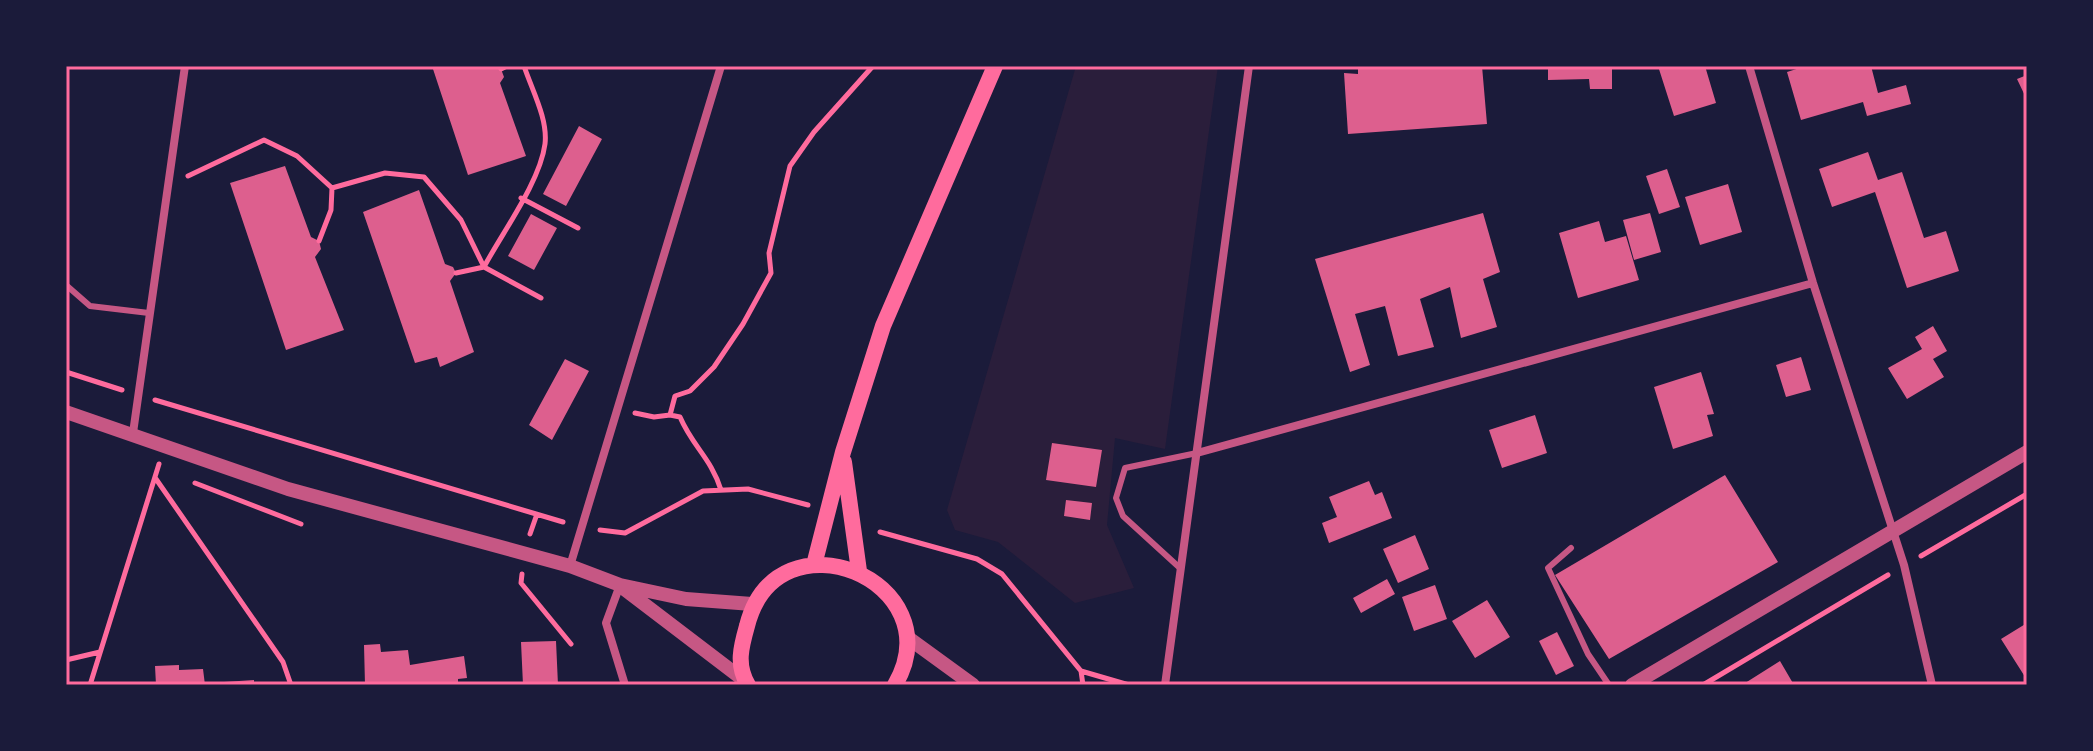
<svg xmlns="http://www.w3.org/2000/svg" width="2093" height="751" font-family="Jost,sans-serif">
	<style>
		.green { fill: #2a1e3b }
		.building { fill: #dd5f8e }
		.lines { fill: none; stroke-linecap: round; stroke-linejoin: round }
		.path { stroke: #ff6b9d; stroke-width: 5 }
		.service { stroke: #c65784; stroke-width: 6 }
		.minor { stroke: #c65784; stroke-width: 8 }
		.tertiary { stroke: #c65784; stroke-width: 14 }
		.secondary { stroke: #ff6b9d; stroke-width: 16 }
		.neatline { fill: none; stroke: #ff6b9d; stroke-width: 3 }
	</style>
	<rect width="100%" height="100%" fill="#1b1b3a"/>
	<path class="green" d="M 1076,66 L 1218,66 L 1165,449 L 1115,438 L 1107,525 L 1134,588 L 1075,603 L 998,542 L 955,530 L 947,510 Z"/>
	<path class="building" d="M 432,66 L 501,69 L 504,77 L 500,83 L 526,156 L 468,175 Z
		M 1358,66 L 1482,66 L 1487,124 L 1348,134 L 1344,73 L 1358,74 Z
		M 1548,66 L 1612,66 L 1612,89 L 1590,89 L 1589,79 L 1548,80 Z
		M 1658,66 L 1705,66 L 1716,103 L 1674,116 Z
		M 1806,66 L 1871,66 L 1878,93 L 1906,85 L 1911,104 L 1867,116 L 1863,102 L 1801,120 L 1787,72 Z
		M 2027,75 L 2027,100 L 2017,79 Z
		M 579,126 L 602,139 L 566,206 L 543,194 Z
		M 1868,152 L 1878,180 L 1902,172 L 1924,238 L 1946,231 L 1959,271 L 1907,288 L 1875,192 L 1832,207 L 1819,169 Z
		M 285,166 L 311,237 L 319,241 L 321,249 L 315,257 L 344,330 L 286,350 L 230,183 Z
		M 1667,169 L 1680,207 L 1659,214 L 1646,176 Z
		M 1728,184 L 1742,232 L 1700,245 L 1685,197 Z
		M 419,190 L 445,264 L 453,267 L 456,273 L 450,281 L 474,352 L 440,367 L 437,357 L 415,363 L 363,212 Z
		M 1483,213 L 1500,272 L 1483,279 L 1497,327 L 1461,338 L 1450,287 L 1420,299 L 1434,347 L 1398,356 L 1385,306 L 1355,314 L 1370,365 L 1350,372 L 1315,259 Z
		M 1650,213 L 1661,252 L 1634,260 L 1623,220 Z
		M 531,214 L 557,228 L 534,270 L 508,256 Z
		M 1599,221 L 1605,242 L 1626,236 L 1639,280 L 1578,298 L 1559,233 Z
		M 1933,326 L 1947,351 L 1933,359 L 1944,377 L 1907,399 L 1888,368 L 1922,349 L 1915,337 Z
		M 1801,357 L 1811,390 L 1786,397 L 1776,365 Z
		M 565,359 L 589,371 L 552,440 L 529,425 Z
		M 1701,372 L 1714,414 L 1707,415 L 1713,436 L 1673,449 L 1654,387 Z
		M 1535,415 L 1547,453 L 1502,468 L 1489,430 Z
		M 1052,443 L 1102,450 L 1096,487 L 1046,480 Z
		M 1725,475 L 1778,562 L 1609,659 L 1555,575 Z
		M 1369,481 L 1375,495 L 1382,492 L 1392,518 L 1329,543 L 1322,523 L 1337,517 L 1329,497 Z
		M 1066,500 L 1092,503 L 1090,520 L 1064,516 Z
		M 1415,535 L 1429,569 L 1398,583 L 1383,549 Z
		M 1387,579 L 1395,594 L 1361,613 L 1353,598 Z
		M 1435,585 L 1447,619 L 1414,631 L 1402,597 Z
		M 1487,600 L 1510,637 L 1475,658 L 1452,621 Z
		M 2027,623 L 2027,680 L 2001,639 Z
		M 1557,632 L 1574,666 L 1556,675 L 1539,641 Z
		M 556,641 L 558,685 L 523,685 L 521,642 Z
		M 380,644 L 381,652 L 408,650 L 410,665 L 464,656 L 467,678 L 458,679 L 458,685 L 365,685 L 364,645 Z
		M 1780,661 L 1794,685 L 1742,685 Z
		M 179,665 L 179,670 L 203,669 L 205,685 L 156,685 L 155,666 Z
		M 254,680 L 254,685 L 209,685 L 209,683 Z"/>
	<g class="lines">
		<path class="path" d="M 501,69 L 507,66
			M 188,176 L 264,140 L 297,156 L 332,188 L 331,210 L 319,241
			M 332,188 L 385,173 L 424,177 L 461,220 L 484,267 L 541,298
			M 521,198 L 578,228
			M 456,273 L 484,267 C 502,233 540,182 545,144 C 548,119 532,90 524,66
			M 66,372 L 122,390
			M 155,400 L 563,522
			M 635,413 L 654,417 L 670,415
			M 156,479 L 283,662 L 291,685
			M 195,483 L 301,524
			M 721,490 C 711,458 693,447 680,417 L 670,415 L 675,396 L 690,391 L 714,367 L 743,324 L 771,273 L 769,253 L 790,166 L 814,132 L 873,66
			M 600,530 L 625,533 L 703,491 L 748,489 L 808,505
			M 880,532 L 977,559 L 1002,574 L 1081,671 L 1129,685
			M 530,534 L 537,514
			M 1921,556 L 2027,494
			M 522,574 L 521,583 L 571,644
			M 66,660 L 100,652
			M 1081,671 L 1083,685
			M 90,685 L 159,464
			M 1703,685 L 1888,575"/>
		<path class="service" d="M 66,285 L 90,306 L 149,313
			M 1571,548 L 1548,568 L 1588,654 L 1609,685
			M 1181,569 L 1123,516 L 1116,498 L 1125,468 L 1197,453"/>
		<path class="minor" d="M 1749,66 L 1813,283 L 1904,565 L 1932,685
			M 133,433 L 185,66
			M 1197,453 L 1813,283
			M 570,566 L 721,66
			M 620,585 L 606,623 L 625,685
			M 1165,685 L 1249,66"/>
		<path class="tertiary" d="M 66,412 L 288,489 L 570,566 L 620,585 L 686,599 L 752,604
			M 623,588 L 745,681
			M 907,637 L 973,685
			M 1632,685 L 2027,452"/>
		<path class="secondary" d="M 844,462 L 859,571
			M 814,565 L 843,452 L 883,326 L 995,66
			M 748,685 C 736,665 741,647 747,626 C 777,507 955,581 895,685"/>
	</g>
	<rect width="2093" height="751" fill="none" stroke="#1b1b3a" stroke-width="136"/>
	<rect x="68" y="68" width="1957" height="615" class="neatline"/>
</svg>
